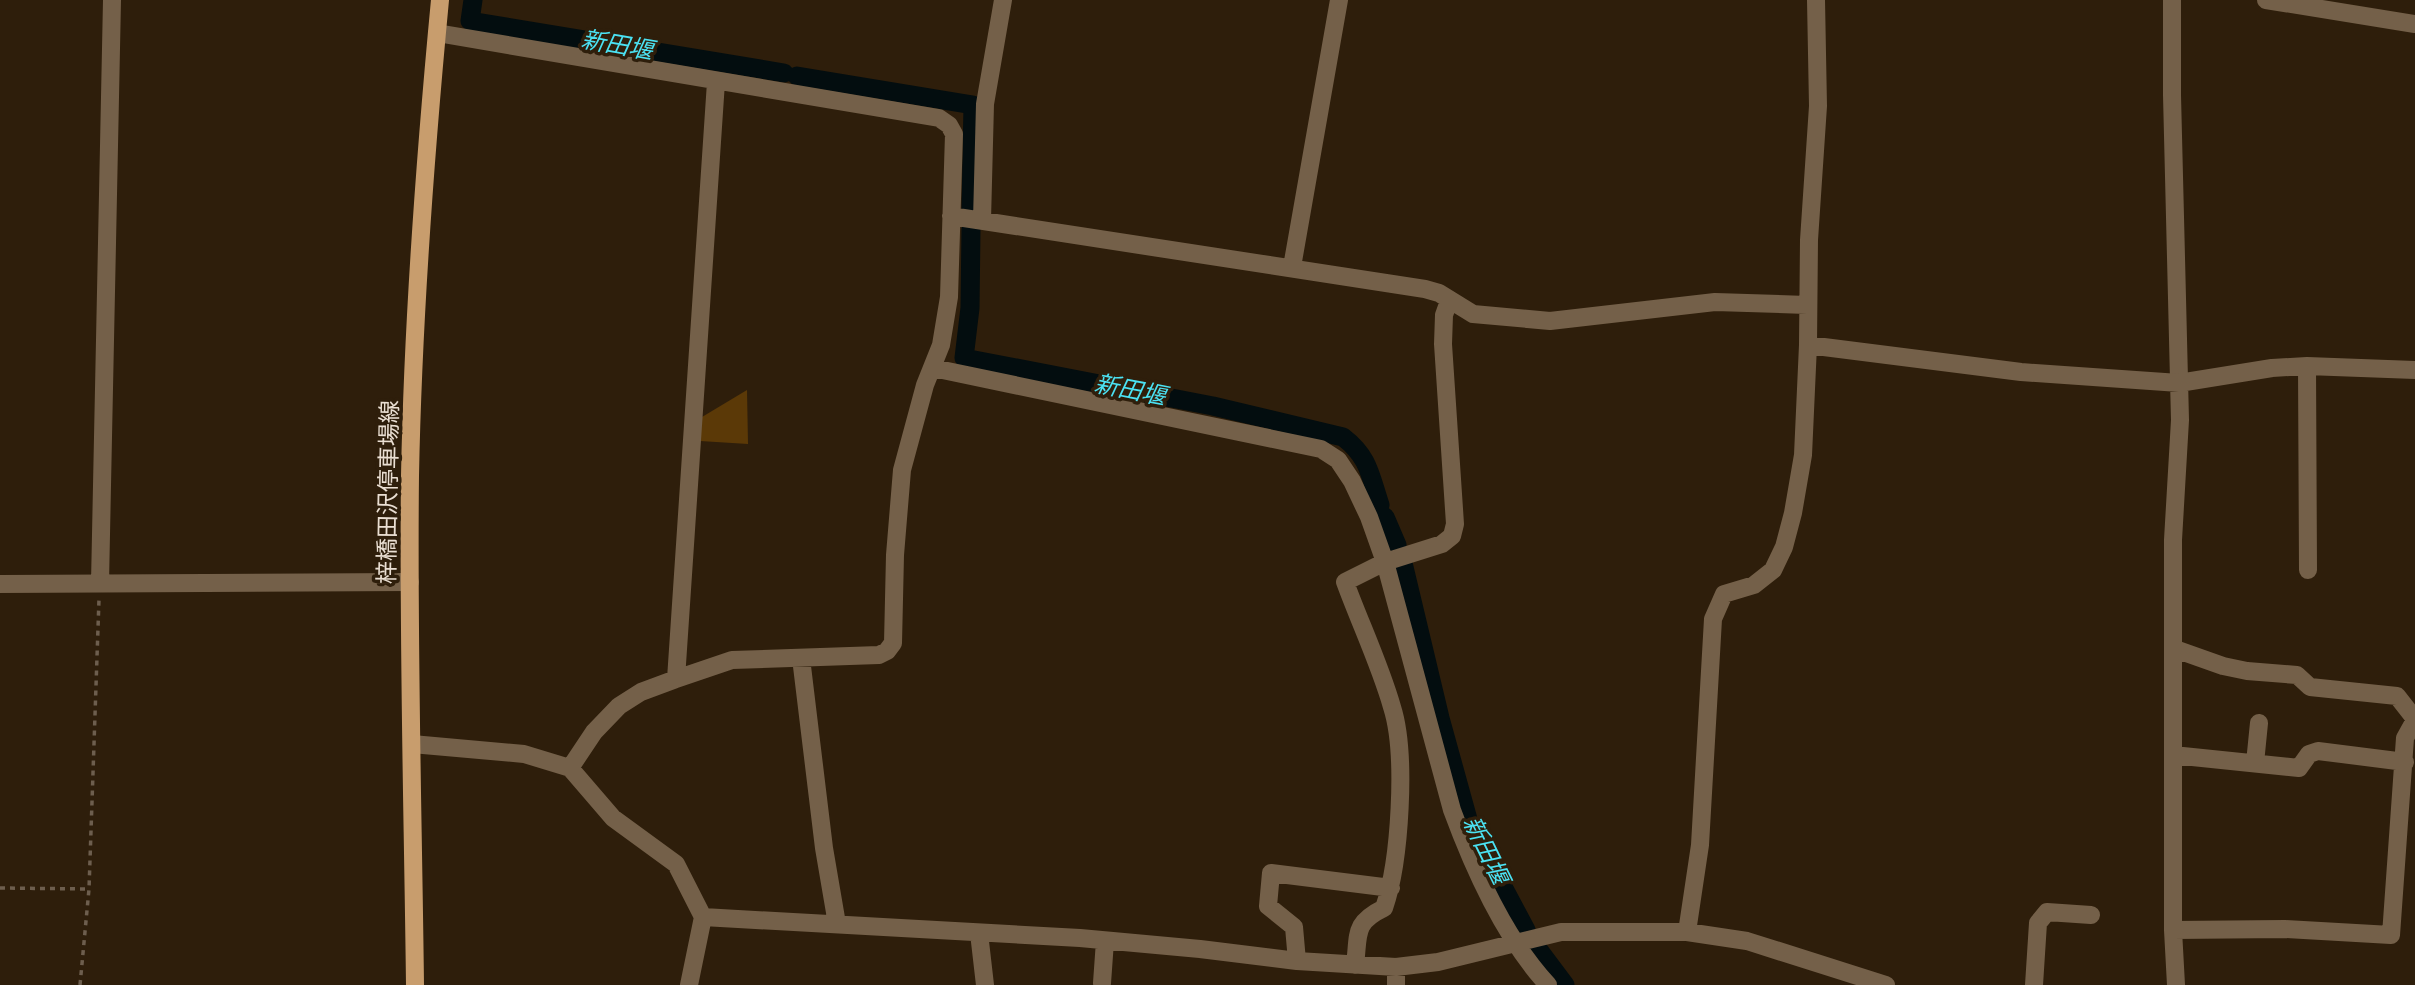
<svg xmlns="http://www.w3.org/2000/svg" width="2415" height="985" font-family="'Sofia Sans Condensed','Noto Sans JP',sans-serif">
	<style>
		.green { fill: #5b3907 }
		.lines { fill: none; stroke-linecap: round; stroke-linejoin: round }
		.canal { stroke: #030d0f; stroke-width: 19 }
		.path { stroke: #6d5e4e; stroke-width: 3.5; stroke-dasharray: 5 5; stroke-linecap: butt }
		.minor { stroke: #746049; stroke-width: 18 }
		.major { stroke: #c89d6d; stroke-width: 18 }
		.labels { text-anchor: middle; stroke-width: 7; stroke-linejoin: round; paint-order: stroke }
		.street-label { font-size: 23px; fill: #eadfd3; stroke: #2e1e0b }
		.water-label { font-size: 24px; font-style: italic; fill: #4be2f3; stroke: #2e1e0b }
	</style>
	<rect width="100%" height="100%" fill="#2e1e0b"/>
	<path class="green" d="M 747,390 L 748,444 L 700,441 L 702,417 Z"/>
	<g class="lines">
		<path class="canal" d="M 473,0 L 470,21 L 784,73
			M 797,76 L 973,105 L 971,209
			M 971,229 L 970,308 L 964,358 L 1213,406 L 1343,437 C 1369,457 1370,475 1380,505
			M 1385,517 L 1397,545
			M 1403,563 L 1440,718 L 1469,823 L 1526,930
			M 1535,945 L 1565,985"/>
		<path class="path" d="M 0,888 L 89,889
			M 80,985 L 89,889 L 99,599"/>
		<path class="minor" d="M 2172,0 L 2172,95 L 2180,420 L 2173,540 L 2173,930 L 2176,985
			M 2266,0 L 2415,24
			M 437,33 L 939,118 L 949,125 L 954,134 L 949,297 L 941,345 L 925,385 L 902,470 L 895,555 L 893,643 L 887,651 L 879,655 L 732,660 L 676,679 L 641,692 L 619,706 L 594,732 L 570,768
			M 951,216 L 1425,289 L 1439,293 L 1473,314 L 1550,321 L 1715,302 L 1807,305
			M 982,220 L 985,104 L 1003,0
			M 1292,267 L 1339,0
			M 1808,345 L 2021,372 L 2179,383 L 2272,368 L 2307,366 L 2415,370
			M 2307,366 L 2308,570
			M 933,368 L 1321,449 L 1338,460 L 1352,481 L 1369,517 L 1385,562 L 1452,810 C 1473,867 1506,940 1548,985
			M 100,583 L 112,0
			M 0,584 L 410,582
			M 2175,649 L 2223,666 L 2247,671 L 2297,675 L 2310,687 L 2397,696 L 2415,719
			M 801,658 L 824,848 L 837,924
			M 676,679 L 716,82
			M 412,744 L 524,754 L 570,768 L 613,818 L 676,864 L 703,917 L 689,985
			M 2173,755 L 2299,768 L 2309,754 L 2318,751 L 2405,762
			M 2255,763 L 2259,723
			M 703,917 L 1080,938 L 1200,949 L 1297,961 L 1396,967 L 1438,962 L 1561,932 L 1687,932 L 1747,941 L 1886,985
			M 2173,930 L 2285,929 L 2391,935 L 2405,738 L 2415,720
			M 1687,932 L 1700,845 L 1713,619 L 1724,594 L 1754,585 L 1773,570 L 1784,547 L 1793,513 L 1803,455 L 1808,345 L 1809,240 L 1818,106 L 1816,0
			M 979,933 L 985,985
			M 1297,961 L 1294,927 L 1268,906 L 1271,873 L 1391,888
			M 1355,965 C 1359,934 1353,923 1384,908 C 1400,862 1407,754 1392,707 C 1380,665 1360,623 1345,582 L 1385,562 L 1442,544 L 1452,536 L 1455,524 L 1443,344 L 1444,315 L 1449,301
			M 1396,967 L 1396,985
			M 1102,983 L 1105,941
			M 2034,985 L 2038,923 L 2047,912 L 2091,915"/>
		<path class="major" d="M 415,985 C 413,815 408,646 410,476 C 413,317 425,158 440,0"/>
	</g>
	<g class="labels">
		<g class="street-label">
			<text transform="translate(388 492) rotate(-89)" y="8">梓橋田沢停車場線</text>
		</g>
		<g class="water-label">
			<text transform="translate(617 45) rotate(10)" y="8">新田堰</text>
			<text transform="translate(1130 390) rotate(11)" y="8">新田堰</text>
			<text transform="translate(1486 850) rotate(64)" y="8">新田堰</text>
		</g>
	</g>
</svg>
